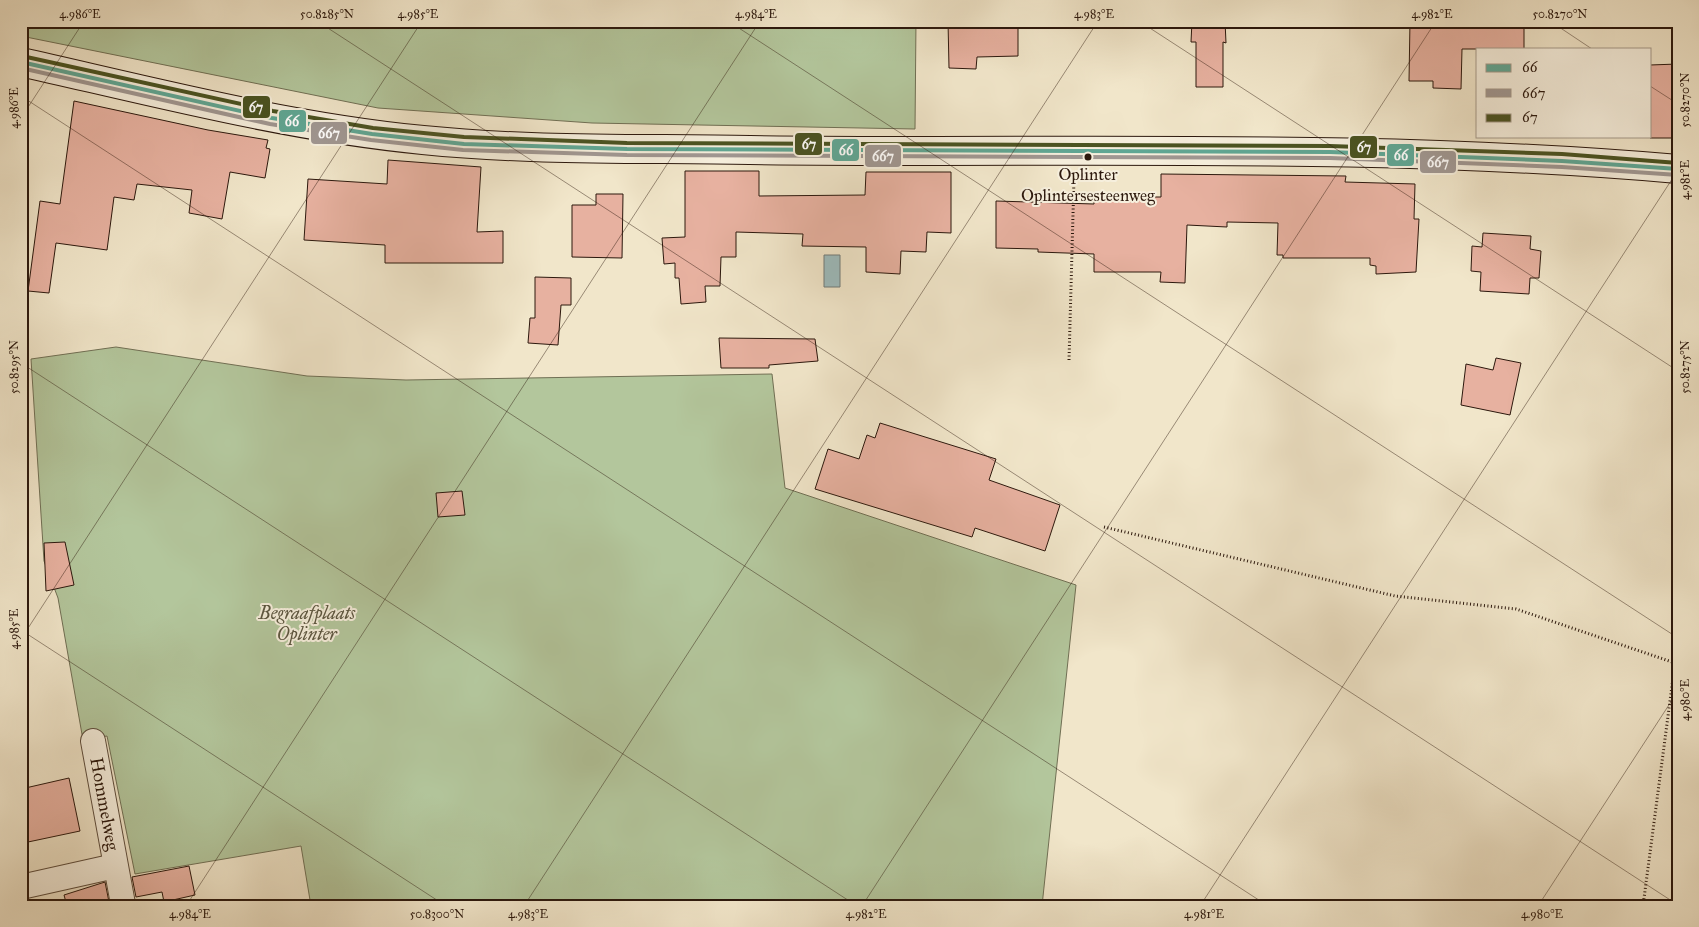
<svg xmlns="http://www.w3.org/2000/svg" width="1699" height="927" font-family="'IM FELL Great Primer',serif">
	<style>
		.green { fill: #b3c69c; stroke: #706f54 }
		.water { fill: #9ebdbf; stroke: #707b78 }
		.building { fill: #e7b1a0; stroke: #2c180d }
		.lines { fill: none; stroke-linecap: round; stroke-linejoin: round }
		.street-casing { stroke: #5d4c3c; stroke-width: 26 }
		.secondary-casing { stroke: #2c180d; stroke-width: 30 }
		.path { stroke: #2c180d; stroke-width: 3; stroke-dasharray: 1 2.5; stroke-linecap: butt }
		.street { stroke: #f6efdd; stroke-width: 24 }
		.secondary { stroke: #f6efdd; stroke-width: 28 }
		.bus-1-casing { stroke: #f6efdd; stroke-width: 8 }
		.bus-2-casing { stroke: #f6efdd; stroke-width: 8 }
		.bus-3-casing { stroke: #f6efdd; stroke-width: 8 }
		.bus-1 { stroke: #60a794; stroke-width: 4 }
		.bus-2 { stroke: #a09792; stroke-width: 4 }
		.bus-3 { stroke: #4a5321; stroke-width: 4 }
		.ticks { fill: none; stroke: #2c180d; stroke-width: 1; stroke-opacity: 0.45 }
		.bus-dot { fill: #2c180d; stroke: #f6efdd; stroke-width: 2 }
		.labels { text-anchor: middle; stroke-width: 4; stroke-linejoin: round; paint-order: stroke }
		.bus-label { font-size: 17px; fill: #2c180d; stroke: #f6efdd }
		.park-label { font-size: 18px; font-style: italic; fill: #5b553f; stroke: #f6efdd }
		.street-label { font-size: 18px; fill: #2c180d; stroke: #f6efdd }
		.line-badge { stroke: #f6efdd; stroke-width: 2 }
		.badge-label { font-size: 14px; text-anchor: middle; font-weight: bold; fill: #fff }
		.neatline { fill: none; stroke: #2c180d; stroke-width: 2 }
		.ticks-label { font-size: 12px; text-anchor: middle; fill: #2c180d }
	</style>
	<rect width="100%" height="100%" fill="#f1e6ca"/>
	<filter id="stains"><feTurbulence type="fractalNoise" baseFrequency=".004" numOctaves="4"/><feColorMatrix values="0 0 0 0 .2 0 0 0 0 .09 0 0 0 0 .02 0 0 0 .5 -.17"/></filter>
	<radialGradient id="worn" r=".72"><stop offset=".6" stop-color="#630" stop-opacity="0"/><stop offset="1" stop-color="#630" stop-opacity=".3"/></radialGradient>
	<path class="green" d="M 21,21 L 916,21 L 915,129 L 592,123 L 378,108 L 21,36 Z
		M 116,347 L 307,376 L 406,380 L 772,374 L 785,488 L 1076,585 L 1042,906 L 311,906 L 301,846 L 135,874 L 107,736 L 83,740 L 58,598 L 44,561 L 31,359 Z"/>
	<path class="water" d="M 824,255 L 840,255 L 840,287 L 824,287 Z"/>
	<path class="building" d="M 948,21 L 1018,21 L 1018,56 L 977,57 L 976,69 L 949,68 Z
		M 1192,21 L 1225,21 L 1226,43 L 1223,42 L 1223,87 L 1196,87 L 1196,42 L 1191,42 Z
		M 1410,21 L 1524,21 L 1524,49 L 1462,49 L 1461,89 L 1433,88 L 1433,81 L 1409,81 Z
		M 1678,64 L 1678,138 L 1650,138 L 1650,65 Z
		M 74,101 L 208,130 L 268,140 L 266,148 L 270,149 L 265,178 L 230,172 L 222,219 L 189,213 L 192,190 L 137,184 L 134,200 L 114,197 L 107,250 L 56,243 L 49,293 L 28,291 L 40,201 L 60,204 Z
		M 388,160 L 481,167 L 477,232 L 503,231 L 503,263 L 385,263 L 385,245 L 304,240 L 308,179 L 387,184 Z
		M 685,171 L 759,171 L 759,196 L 865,195 L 866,172 L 951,172 L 951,233 L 927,232 L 926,252 L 901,251 L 900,274 L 866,272 L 866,247 L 802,246 L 803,234 L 736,232 L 736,257 L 721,257 L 720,286 L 705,286 L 706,302 L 681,304 L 679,278 L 675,278 L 675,263 L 664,264 L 662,238 L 685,237 Z
		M 1161,174 L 1346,176 L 1345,182 L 1415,184 L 1414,219 L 1419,219 L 1416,272 L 1376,274 L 1376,266 L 1370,265 L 1370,258 L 1283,258 L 1283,255 L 1277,255 L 1278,223 L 1227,222 L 1227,227 L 1187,225 L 1185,283 L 1160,282 L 1161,272 L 1094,272 L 1094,254 L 1038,252 L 1038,249 L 996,248 L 996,201 L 1094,204 L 1094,197 L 1161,197 Z
		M 596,194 L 623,194 L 622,258 L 572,257 L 572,205 L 596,205 Z
		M 1483,233 L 1531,236 L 1530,249 L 1541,251 L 1539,278 L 1530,278 L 1529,294 L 1480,291 L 1481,272 L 1471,271 L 1472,246 L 1482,247 Z
		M 535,277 L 571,278 L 571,305 L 561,305 L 558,345 L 528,343 L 530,318 L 535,318 Z
		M 719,338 L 815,339 L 818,361 L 769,365 L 769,368 L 721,368 Z
		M 1496,358 L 1521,363 L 1510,415 L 1461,405 L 1466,364 L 1493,370 Z
		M 880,423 L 996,459 L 989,480 L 1060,505 L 1045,551 L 975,528 L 972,537 L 815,489 L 828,449 L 859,459 L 867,435 L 875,438 Z
		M 462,491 L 465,515 L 438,517 L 436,493 Z
		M 65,542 L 74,585 L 46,591 L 44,543 Z
		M 69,778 L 80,831 L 28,842 L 21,809 L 21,789 Z
		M 189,866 L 195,895 L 164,902 L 162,892 L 136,897 L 132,877 Z
		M 105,882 L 109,902 L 90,906 L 67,906 L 64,895 Z"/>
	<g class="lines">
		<g class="street-casing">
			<g id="street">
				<path id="s1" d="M 93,741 L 123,904"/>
				<path d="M 21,887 L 115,866"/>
			</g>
		</g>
		<g class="secondary-casing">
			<path id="secondary" d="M 21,62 C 154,92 288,127 423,140 C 531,151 641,148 750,150 C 1059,154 1369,142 1678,169"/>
		</g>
		<path class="path" d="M 1069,360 L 1074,178
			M 1104,527 L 1395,596 L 1516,609 L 1675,663 L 1643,906"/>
		<use href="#street" class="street"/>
		<use href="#secondary" class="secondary"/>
		<g class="bus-1-casing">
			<path id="bus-1" d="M 21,62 L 272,118 L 372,134 L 464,144 L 627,149 L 1330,152 L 1562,161 L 1678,169"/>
		</g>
		<g class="bus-2-casing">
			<path id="bus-2" d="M 21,68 L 270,124 L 371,140 L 463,150 L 627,155 L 1330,158 L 1562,167 L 1678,175"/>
		</g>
		<g class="bus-3-casing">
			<path id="bus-3" d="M 22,56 L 273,111 L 373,128 L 464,137 L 627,143 L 1330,146 L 1562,154 L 1678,163"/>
		</g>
		<use href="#bus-1" class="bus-1"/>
		<use href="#bus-2" class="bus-2"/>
		<use href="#bus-3" class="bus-3"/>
	</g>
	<path class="ticks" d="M 317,21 L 1678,905M 728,21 L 1678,638M 1139,21 L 1678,371M 1550,21 L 1592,49M 1650,86 L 1678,104M 21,96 L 1268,906M 21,118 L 84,21M 21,363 L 857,906M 21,630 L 446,906M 21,639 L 422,21M 21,897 L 35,906M 186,906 L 760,21M 524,906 L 1098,21M 862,906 L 1436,21M 1200,906 L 1678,170M 1538,906 L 1678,691"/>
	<circle class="bus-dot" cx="1088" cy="157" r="4.5"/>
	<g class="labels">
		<g class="bus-label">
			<text x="1088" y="180">Oplinter<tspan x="1088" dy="21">Oplintersesteenweg</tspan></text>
		</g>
		<g class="park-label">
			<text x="307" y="619">Begraafplaats<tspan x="307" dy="21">Oplinter</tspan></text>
		</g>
		<g class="street-label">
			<text dy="6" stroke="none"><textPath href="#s1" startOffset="64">Hommelweg</textPath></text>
		</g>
	</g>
	<g class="line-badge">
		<rect x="242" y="95" width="29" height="24" rx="5" fill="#4a5321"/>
		<rect x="278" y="109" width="29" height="24" rx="5" fill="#60a794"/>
		<rect x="310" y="121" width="38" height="24" rx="5" fill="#a09792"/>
		<rect x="794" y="132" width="29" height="24" rx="5" fill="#4a5321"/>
		<rect x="1349" y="135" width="29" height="24" rx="5" fill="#4a5321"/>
		<rect x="831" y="138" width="29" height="24" rx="5" fill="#60a794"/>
		<rect x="1386" y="143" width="29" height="24" rx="5" fill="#60a794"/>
		<rect x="864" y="144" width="38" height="24" rx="5" fill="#a09792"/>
		<rect x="1419" y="150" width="38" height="24" rx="5" fill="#a09792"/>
	</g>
	<g class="badge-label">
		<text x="256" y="112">67</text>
		<text x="292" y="126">66</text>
		<text x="329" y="138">667</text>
		<text x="809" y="149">67</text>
		<text x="1364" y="152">67</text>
		<text x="846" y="155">66</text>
		<text x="1401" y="160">66</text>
		<text x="883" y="161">667</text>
		<text x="1438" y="167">667</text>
	</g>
	<rect width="1699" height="927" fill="none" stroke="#f1e6ca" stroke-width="55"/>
	<rect x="1476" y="48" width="175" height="90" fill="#f6efdd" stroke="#a5998a"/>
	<rect x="1486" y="64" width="25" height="8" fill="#60a794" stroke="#a5998a"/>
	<text x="1522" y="72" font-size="15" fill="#2c180d">66</text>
	<rect x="1486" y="89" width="25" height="8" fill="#a09792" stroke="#a5998a"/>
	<text x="1522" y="98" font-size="15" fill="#2c180d">667</text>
	<rect x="1486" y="114" width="25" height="8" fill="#4a5321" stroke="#a5998a"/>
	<text x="1522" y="122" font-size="15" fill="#2c180d">67</text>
	<rect x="28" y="28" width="1644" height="872" class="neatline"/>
	<g class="ticks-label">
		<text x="80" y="18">4.986°E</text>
		<text x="327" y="18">50.8285°N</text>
		<text x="418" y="18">4.985°E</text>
		<text x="756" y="18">4.984°E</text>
		<text x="1094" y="18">4.983°E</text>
		<text x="1432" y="18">4.982°E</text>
		<text x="1560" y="18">50.8270°N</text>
		<text transform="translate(1685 100) rotate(-90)" y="4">50.8270°N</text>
		<text transform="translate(14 108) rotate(-90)" y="4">4.986°E</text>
		<text transform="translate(1685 180) rotate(-90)" y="4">4.981°E</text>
		<text transform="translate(14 367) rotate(-90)" y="4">50.8295°N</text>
		<text transform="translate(1685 367) rotate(-90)" y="4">50.8275°N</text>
		<text transform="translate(14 629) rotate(-90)" y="4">4.985°E</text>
		<text transform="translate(1685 700) rotate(-90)" y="4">4.980°E</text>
		<text x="190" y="918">4.984°E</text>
		<text x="437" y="918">50.8300°N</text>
		<text x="528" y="918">4.983°E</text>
		<text x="866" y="918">4.982°E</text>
		<text x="1204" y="918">4.981°E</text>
		<text x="1542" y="918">4.980°E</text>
	</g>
	<rect width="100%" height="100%" filter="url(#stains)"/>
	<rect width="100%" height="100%" fill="url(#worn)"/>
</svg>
